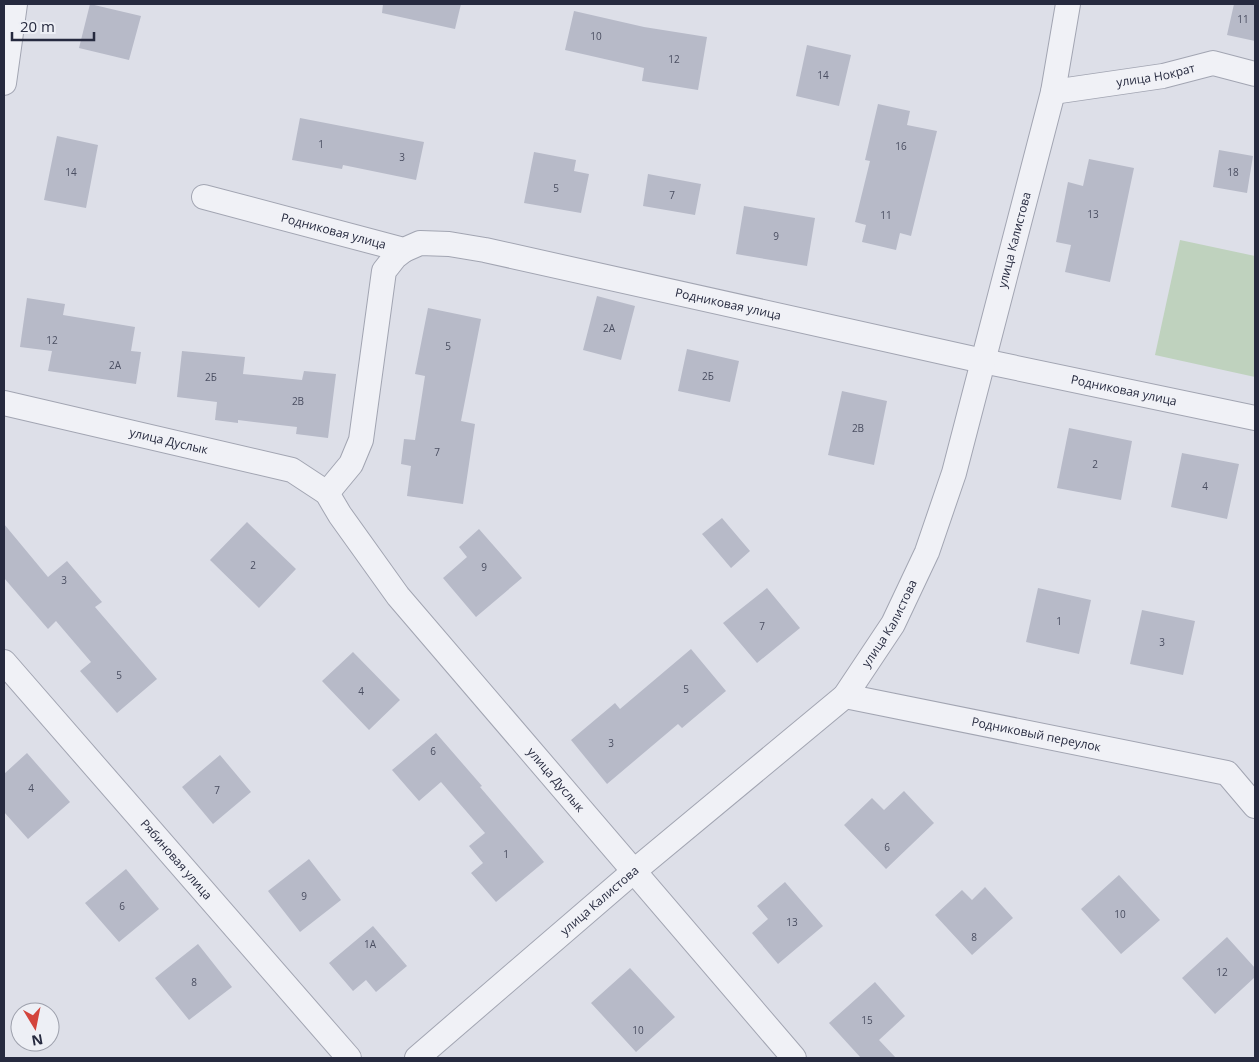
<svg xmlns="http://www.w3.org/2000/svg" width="1259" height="1062" font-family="'Open Sans',sans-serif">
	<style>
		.green { fill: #bfd2be }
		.building { fill: #b7bac8 }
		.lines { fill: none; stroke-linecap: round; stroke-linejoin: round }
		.minor-casing { stroke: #a2a5b2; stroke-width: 26 }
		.minor { stroke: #f0f1f6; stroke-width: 24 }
		.labels { text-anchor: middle; stroke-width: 4; stroke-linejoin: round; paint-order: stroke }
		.number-label { font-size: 10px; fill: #4a4e61 }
		.street-label { font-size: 12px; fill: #262a3f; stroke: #edeff5 }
	</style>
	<rect width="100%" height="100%" fill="#dddfe8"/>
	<path class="green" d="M 1180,240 L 1255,256 L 1255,377 L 1155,355 Z"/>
	<path class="building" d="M 90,4 L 141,16 L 129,60 L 79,48 Z
		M 383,4 L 461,4 L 455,29 L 382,13 Z
		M 1234,4 L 1255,4 L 1255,41 L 1227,35 Z
		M 574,11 L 644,27 L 707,37 L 698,90 L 642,81 L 644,68 L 565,50 Z
		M 807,45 L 851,55 L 839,106 L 796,96 Z
		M 878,104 L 910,111 L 907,125 L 937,131 L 911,236 L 900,233 L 896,250 L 862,242 L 866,225 L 855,222 L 870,161 L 865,160 Z
		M 300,118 L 424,142 L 416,180 L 343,165 L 342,169 L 292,160 Z
		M 57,136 L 98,145 L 86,208 L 44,200 Z
		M 1219,150 L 1253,156 L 1247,193 L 1213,187 Z
		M 534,152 L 576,160 L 574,171 L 589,174 L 581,213 L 524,203 Z
		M 1089,159 L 1134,168 L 1110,282 L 1065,272 L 1071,245 L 1056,242 L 1068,182 L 1083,186 Z
		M 648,174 L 701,184 L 695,215 L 643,206 Z
		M 744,206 L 815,218 L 807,266 L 736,254 Z
		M 597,296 L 635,306 L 621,360 L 583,350 Z
		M 27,298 L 65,304 L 63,315 L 135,327 L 131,351 L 141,352 L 136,384 L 48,371 L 52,351 L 20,347 Z
		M 428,308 L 481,319 L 461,421 L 475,424 L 463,504 L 407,496 L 411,466 L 401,464 L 404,439 L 415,440 L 425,376 L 415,374 Z
		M 687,349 L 739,361 L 730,402 L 678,391 Z
		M 182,351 L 245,357 L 243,374 L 302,380 L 304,371 L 336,374 L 328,438 L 296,434 L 297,427 L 238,420 L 238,423 L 215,420 L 217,402 L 177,397 Z
		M 842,391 L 887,401 L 874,465 L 828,455 Z
		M 1069,428 L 1132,441 L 1121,500 L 1057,488 Z
		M 1182,453 L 1239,464 L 1227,519 L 1171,507 Z
		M 722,518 L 750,551 L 731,568 L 702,534 Z
		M 247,522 L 296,569 L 259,608 L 210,560 Z
		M 4,524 L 48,577 L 67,561 L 102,602 L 95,607 L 157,679 L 117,713 L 80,671 L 91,662 L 56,621 L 48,629 L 4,578 Z
		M 479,529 L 522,578 L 476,617 L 443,578 L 467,557 L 459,547 Z
		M 767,588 L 800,628 L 757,663 L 723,623 Z
		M 1038,588 L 1091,600 L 1079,654 L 1026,642 Z
		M 1142,610 L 1195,621 L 1183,675 L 1130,664 Z
		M 691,649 L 726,691 L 682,728 L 678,724 L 607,784 L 571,740 L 615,703 L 620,709 Z
		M 353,652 L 400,700 L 369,730 L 322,681 Z
		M 436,733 L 482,786 L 480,787 L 544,862 L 496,902 L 471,873 L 483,863 L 469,846 L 485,833 L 441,782 L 419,801 L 392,770 Z
		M 27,753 L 70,802 L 28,839 L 4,812 L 4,774 Z
		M 220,755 L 251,792 L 213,824 L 182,787 Z
		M 904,791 L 934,823 L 886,869 L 844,825 L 872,798 L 884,810 Z
		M 309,859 L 341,900 L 300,932 L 268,891 Z
		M 126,869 L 159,909 L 119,942 L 85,903 Z
		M 1119,875 L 1160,920 L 1121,954 L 1081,909 Z
		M 785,882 L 823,926 L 778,964 L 752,933 L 768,919 L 757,906 Z
		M 985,887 L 1013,918 L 972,955 L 935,915 L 962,890 L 972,900 Z
		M 373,926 L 407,966 L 376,992 L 366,980 L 353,991 L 329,963 Z
		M 1227,937 L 1255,968 L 1255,977 L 1215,1014 L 1182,978 Z
		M 198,944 L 232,987 L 189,1020 L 155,978 Z
		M 630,968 L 675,1017 L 636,1052 L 591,1003 Z
		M 875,982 L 905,1016 L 879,1040 L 896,1058 L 861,1058 L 829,1023 Z"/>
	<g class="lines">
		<g class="minor-casing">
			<g id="minor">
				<path d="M 4,83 L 15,4"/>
				<path id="s1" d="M 1053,92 L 1163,76 L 1213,63 L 1255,74"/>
				<path id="s2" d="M 204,197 L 404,250 L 420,243 L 449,244 L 485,250 L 983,361 L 1255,418"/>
				<path id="s3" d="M 4,403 L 292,470 L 327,493 L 340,515 L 398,596 L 794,1058"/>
				<path d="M 327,493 L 351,464 L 361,440 L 384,271 L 395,257 L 404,250"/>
				<path id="s4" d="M 4,662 L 349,1058"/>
				<path id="s5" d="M 845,696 L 1227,773 L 1255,806"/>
				<path id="s6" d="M 417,1058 L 633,872 L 845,696 L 893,624 L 927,552 L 954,473 L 1053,92 L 1068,4"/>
			</g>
		</g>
		<use href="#minor" class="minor"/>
	</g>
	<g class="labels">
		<g class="number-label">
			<text x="1243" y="23">11</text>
			<text x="596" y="40">10</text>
			<text x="674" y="63">12</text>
			<text x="823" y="79">14</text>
			<text x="321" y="148">1</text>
			<text x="901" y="150">16</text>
			<text x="402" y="161">3</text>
			<text x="71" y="176">14</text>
			<text x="1233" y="176">18</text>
			<text x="556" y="192">5</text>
			<text x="672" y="199">7</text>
			<text x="1093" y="218">13</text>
			<text x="886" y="219">11</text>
			<text x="776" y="240">9</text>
			<text x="609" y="332">2А</text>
			<text x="52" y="344">12</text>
			<text x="448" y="350">5</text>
			<text x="115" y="369">2А</text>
			<text x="708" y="380">2Б</text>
			<text x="211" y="381">2Б</text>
			<text x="298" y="405">2В</text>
			<text x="858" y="432">2В</text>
			<text x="437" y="456">7</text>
			<text x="1095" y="468">2</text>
			<text x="1205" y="490">4</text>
			<text x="253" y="569">2</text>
			<text x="484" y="571">9</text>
			<text x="64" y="584">3</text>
			<text x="1059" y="625">1</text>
			<text x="762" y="630">7</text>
			<text x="1162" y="646">3</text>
			<text x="119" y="679">5</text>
			<text x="686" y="693">5</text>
			<text x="361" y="695">4</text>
			<text x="611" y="747">3</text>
			<text x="433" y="755">6</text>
			<text x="31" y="792">4</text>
			<text x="217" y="794">7</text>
			<text x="887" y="851">6</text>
			<text x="506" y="858">1</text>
			<text x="304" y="900">9</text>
			<text x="122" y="910">6</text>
			<text x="1120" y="918">10</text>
			<text x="792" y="926">13</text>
			<text x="974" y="941">8</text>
			<text x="370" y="948">1А</text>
			<text x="1222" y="976">12</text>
			<text x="194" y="986">8</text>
			<text x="867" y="1024">15</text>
			<text x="638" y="1034">10</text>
		</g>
		<g class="street-label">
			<text dy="4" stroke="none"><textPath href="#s1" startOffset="104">улица Нократ</textPath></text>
			<text dy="4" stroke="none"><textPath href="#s2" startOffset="134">Родниковая улица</textPath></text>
			<text dy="4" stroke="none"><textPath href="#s6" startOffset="1051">улица Калистова</textPath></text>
			<text dy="4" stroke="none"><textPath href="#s2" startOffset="539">Родниковая улица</textPath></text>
			<text dy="4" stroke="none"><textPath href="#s2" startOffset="944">Родниковая улица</textPath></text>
			<text dy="4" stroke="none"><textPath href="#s3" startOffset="169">улица Дуслык</textPath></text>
			<text dy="4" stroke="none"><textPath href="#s6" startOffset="646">улица Калистова</textPath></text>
			<text dy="4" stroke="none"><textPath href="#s5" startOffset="195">Родниковый переулок</textPath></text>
			<text dy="4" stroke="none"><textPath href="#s3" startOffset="705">улица Дуслык</textPath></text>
			<text dy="4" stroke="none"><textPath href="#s4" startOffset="262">Рябиновая улица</textPath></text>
			<text dy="4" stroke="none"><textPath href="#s6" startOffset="241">улица Калистова</textPath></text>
		</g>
	</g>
	<rect width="1259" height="1062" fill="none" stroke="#262a3f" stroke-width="10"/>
	<g transform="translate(35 1027) rotate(170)"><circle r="24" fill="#edeff5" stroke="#9da0ac"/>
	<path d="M0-4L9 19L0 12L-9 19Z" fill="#d3443c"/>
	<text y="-8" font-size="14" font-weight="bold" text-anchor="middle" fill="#262a3f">N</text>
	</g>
	<path d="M12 32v8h82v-8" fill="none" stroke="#262a3f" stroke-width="2.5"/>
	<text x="20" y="32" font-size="15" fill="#262a3f" stroke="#edeff5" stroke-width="4" paint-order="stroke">20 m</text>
</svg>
